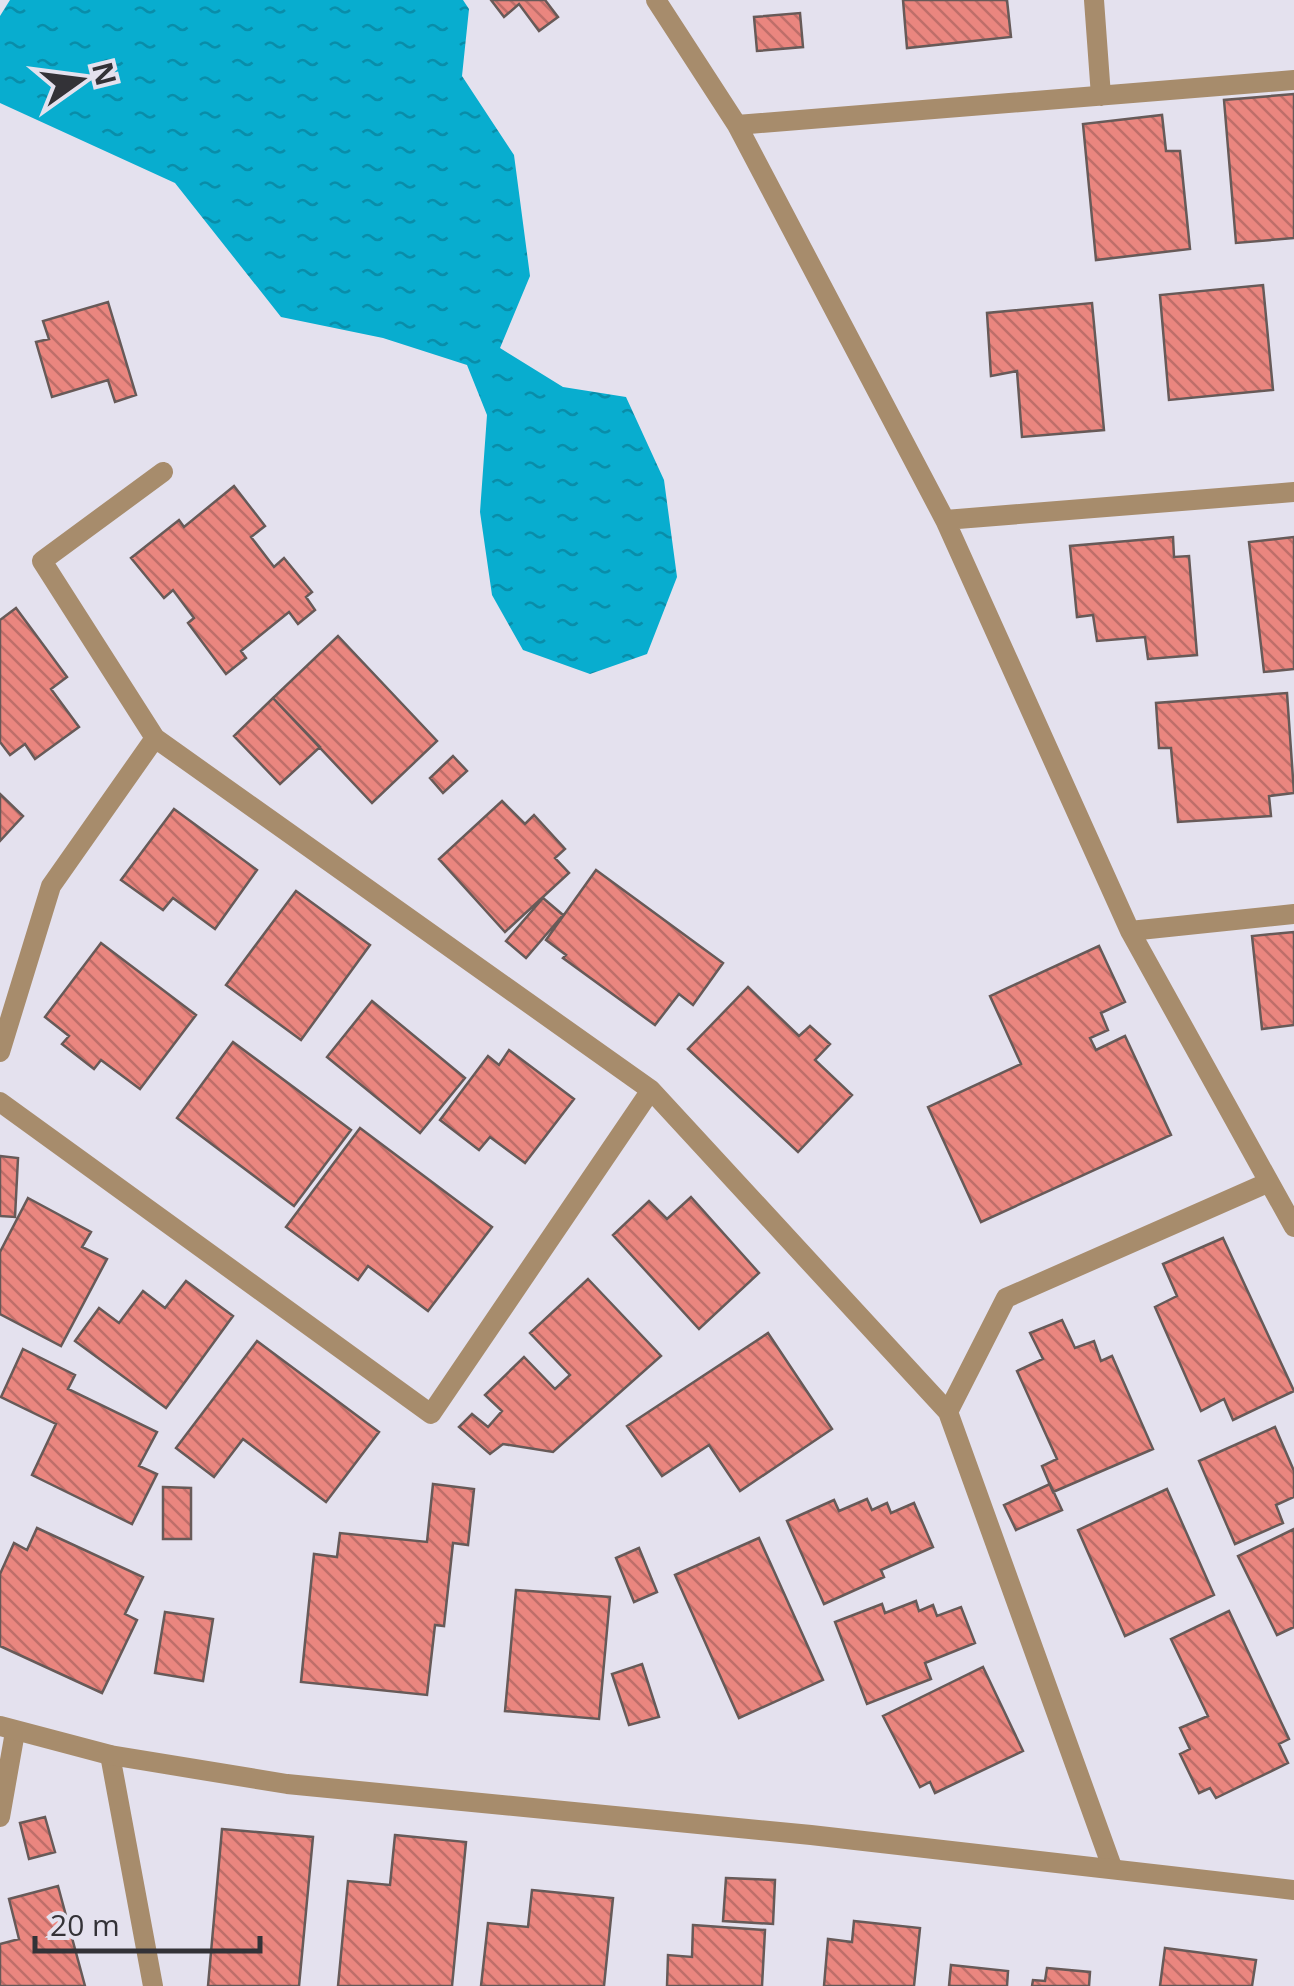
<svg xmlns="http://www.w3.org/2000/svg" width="1294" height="1986" font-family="'Open Sans',sans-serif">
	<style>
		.water { fill: url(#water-ripples) }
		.building { fill: url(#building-back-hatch); stroke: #675a58; stroke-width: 2.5 }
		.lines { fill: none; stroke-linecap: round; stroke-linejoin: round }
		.minor { stroke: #a78c6c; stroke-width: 20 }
		.tertiary { stroke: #a78c6c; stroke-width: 20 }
	</style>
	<defs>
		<pattern id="water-ripples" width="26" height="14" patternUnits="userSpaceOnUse" patternTransform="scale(2.5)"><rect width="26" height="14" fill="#08adcf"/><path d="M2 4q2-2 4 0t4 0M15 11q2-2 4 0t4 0" fill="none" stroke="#098da9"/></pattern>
		<pattern id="building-back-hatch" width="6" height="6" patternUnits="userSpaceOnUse" patternTransform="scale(2.5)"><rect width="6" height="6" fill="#ea867f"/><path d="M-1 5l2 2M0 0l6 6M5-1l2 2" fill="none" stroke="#be6e69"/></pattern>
	</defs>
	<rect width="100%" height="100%" fill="#e4e1ee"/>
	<path class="water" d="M 10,0 L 463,0 L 469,9 L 462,76 L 514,155 L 530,276 L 500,348 L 563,387 L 626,397 L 664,480 L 677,577 L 647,654 L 590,674 L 523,650 L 492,595 L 480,512 L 487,415 L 467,365 L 383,338 L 281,317 L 175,183 L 0,103 L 0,16 Z"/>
	<path class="building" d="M 491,0 L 545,0 L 558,17 L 539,31 L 519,4 L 504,17 Z
		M 903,0 L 1007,0 L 1011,37 L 907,48 Z
		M 800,13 L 803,47 L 757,51 L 754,17 Z
		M 1294,94 L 1294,238 L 1236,243 L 1224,100 Z
		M 1162,115 L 1166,151 L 1180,151 L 1190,249 L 1096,260 L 1083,124 Z
		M 1263,285 L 1273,390 L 1169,400 L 1160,295 Z
		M 108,302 L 136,395 L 115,402 L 108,380 L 52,397 L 36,342 L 49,339 L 43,321 Z
		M 1092,303 L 1104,430 L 1022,437 L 1017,371 L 991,376 L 987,313 Z
		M 234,486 L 265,526 L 251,537 L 274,567 L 284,558 L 312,592 L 306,597 L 315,610 L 298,624 L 289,612 L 241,651 L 246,658 L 226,674 L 188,623 L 194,618 L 173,590 L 164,598 L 131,558 L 179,520 L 184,527 Z
		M 1173,537 L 1174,557 L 1189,556 L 1197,655 L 1148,659 L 1145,637 L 1097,641 L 1093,615 L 1077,617 L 1070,546 Z
		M 1294,537 L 1294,669 L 1264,672 L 1249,542 Z
		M 16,608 L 67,677 L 51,689 L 79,727 L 35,759 L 25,744 L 10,755 L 0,742 L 0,620 Z
		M 338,636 L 437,741 L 372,803 L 273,698 Z
		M 1287,693 L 1294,793 L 1269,796 L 1271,816 L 1178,822 L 1171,748 L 1159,748 L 1156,703 Z
		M 273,698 L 320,747 L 280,784 L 234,736 Z
		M 453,756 L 467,771 L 443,793 L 430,778 Z
		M 0,794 L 23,816 L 0,841 Z
		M 502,801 L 525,824 L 534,815 L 565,849 L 555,858 L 569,873 L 505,932 L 439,859 Z
		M 174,809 L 257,870 L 215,929 L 173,898 L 163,910 L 121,880 Z
		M 596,870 L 723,963 L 693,1005 L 679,994 L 655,1025 L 563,958 L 566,955 L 546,940 Z
		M 296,891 L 370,945 L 301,1040 L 226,985 Z
		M 543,898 L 563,915 L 526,958 L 506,941 Z
		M 1294,932 L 1294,1025 L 1262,1029 L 1252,936 Z
		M 101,943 L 196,1015 L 140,1089 L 101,1060 L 94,1069 L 62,1044 L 69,1036 L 45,1017 Z
		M 1099,946 L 1125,1002 L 1101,1013 L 1108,1030 L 1090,1038 L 1096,1050 L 1125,1036 L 1171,1135 L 981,1222 L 928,1107 L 1021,1064 L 990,996 Z
		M 748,987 L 799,1036 L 810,1026 L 830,1044 L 815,1060 L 852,1095 L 798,1152 L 688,1049 Z
		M 372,1001 L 465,1078 L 420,1133 L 327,1057 Z
		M 233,1042 L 351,1130 L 294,1206 L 177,1118 Z
		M 509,1050 L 574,1099 L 525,1163 L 490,1137 L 479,1150 L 440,1120 L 488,1056 L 499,1065 Z
		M 360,1128 L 492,1227 L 428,1311 L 368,1266 L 358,1280 L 286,1227 Z
		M 0,1156 L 18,1158 L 15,1217 L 0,1216 Z
		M 691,1197 L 759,1273 L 699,1329 L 613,1235 L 649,1201 L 667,1219 Z
		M 28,1198 L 91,1232 L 82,1247 L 107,1259 L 61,1346 L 0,1314 L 0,1252 Z
		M 1223,1238 L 1294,1391 L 1233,1420 L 1224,1399 L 1201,1411 L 1155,1307 L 1177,1296 L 1163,1264 Z
		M 588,1279 L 661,1356 L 553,1452 L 503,1444 L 490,1454 L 459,1427 L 472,1414 L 488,1427 L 502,1411 L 485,1395 L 524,1357 L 555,1389 L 570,1375 L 530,1333 Z
		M 186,1281 L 233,1316 L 166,1408 L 75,1341 L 99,1308 L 119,1323 L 143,1291 L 165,1308 Z
		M 1062,1320 L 1075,1348 L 1094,1341 L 1101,1361 L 1112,1356 L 1153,1449 L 1053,1492 L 1042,1466 L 1057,1459 L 1017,1371 L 1043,1359 L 1030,1333 Z
		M 768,1333 L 832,1429 L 740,1491 L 709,1445 L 662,1476 L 627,1426 Z
		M 257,1341 L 379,1432 L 326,1502 L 243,1439 L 214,1477 L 176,1448 Z
		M 23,1349 L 75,1375 L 68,1389 L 157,1432 L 139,1466 L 157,1474 L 132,1524 L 32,1475 L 56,1424 L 1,1397 Z
		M 1275,1427 L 1294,1471 L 1294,1497 L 1276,1505 L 1283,1523 L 1235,1544 L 1199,1461 Z
		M 433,1484 L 474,1489 L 468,1545 L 453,1543 L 444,1626 L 435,1625 L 427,1695 L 301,1682 L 314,1554 L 337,1557 L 340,1533 L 427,1542 Z
		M 1050,1484 L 1062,1510 L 1016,1530 L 1004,1505 Z
		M 163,1487 L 191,1488 L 191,1539 L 163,1539 Z
		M 1167,1489 L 1214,1595 L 1125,1636 L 1078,1530 Z
		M 867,1499 L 872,1510 L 887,1503 L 891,1513 L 914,1503 L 933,1547 L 881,1570 L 884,1577 L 824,1604 L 787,1521 L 834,1500 L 839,1511 Z
		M 37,1528 L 143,1577 L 125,1614 L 137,1620 L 102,1693 L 0,1646 L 0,1574 L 14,1543 L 27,1550 Z
		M 1294,1529 L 1294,1627 L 1277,1635 L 1238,1556 Z
		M 759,1538 L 823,1680 L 739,1718 L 675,1575 Z
		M 639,1548 L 657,1592 L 634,1602 L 616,1558 Z
		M 516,1590 L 610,1597 L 599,1719 L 505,1711 Z
		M 916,1601 L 919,1611 L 933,1605 L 937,1616 L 961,1607 L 975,1643 L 925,1663 L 931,1679 L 867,1704 L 835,1622 L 882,1604 L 885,1613 Z
		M 1229,1611 L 1289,1739 L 1279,1744 L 1288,1763 L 1216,1798 L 1210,1788 L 1199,1793 L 1180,1754 L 1190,1749 L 1180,1728 L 1208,1716 L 1171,1639 Z
		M 165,1612 L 213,1619 L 203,1681 L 155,1673 Z
		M 642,1664 L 659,1717 L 629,1725 L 612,1674 Z
		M 983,1667 L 1023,1751 L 935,1793 L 930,1782 L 920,1787 L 883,1716 Z
		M 45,1817 L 55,1852 L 29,1859 L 20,1823 Z
		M 222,1829 L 313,1837 L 299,1986 L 208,1986 Z
		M 395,1835 L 466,1842 L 452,1986 L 338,1986 L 348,1881 L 390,1885 Z
		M 726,1878 L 775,1880 L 773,1924 L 723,1921 Z
		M 58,1886 L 85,1986 L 0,1986 L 0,1944 L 19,1939 L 9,1899 Z
		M 532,1890 L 613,1898 L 604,1986 L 481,1986 L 488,1923 L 528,1927 Z
		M 854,1921 L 920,1928 L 914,1986 L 824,1986 L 828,1939 L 852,1942 Z
		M 693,1925 L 765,1930 L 762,1986 L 667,1986 L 668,1955 L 692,1957 Z
		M 1165,1948 L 1256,1960 L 1252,1986 L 1160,1986 Z
		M 951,1965 L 1008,1971 L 1007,1986 L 949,1986 Z
		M 1047,1968 L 1090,1972 L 1089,1986 L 1032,1986 L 1033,1980 L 1045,1981 Z"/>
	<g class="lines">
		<path class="minor" d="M 656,0 L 737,125 L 945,520 L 1130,931 L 1294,1227
			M 1094,0 L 1101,96
			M 737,125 L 1294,80
			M 945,520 L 1294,492
			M 155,738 L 42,561 L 163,472
			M 1130,931 L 1294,914
			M 0,1052 L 51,886 L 155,738 L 651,1090 L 948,1412 L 1006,1298 L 1267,1183
			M 0,1102 L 431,1414 L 651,1090
			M 948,1412 L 1112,1867
			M 110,1755 L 153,1986
			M 0,1817 L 15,1732"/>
		<path class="tertiary" d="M 0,1726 L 110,1755 L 287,1784 L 811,1835 L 1294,1890"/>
	</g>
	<g transform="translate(80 80) rotate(76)" stroke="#e4e1ee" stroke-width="8" paint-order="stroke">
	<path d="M0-8L18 38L0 25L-18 38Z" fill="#333237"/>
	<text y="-15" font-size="28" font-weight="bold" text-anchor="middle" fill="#333237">N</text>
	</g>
	<path d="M35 1936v15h225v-15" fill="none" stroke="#333237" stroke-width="5"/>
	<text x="50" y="1936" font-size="30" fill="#333237" stroke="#e4e1ee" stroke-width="8" paint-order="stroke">20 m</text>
</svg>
